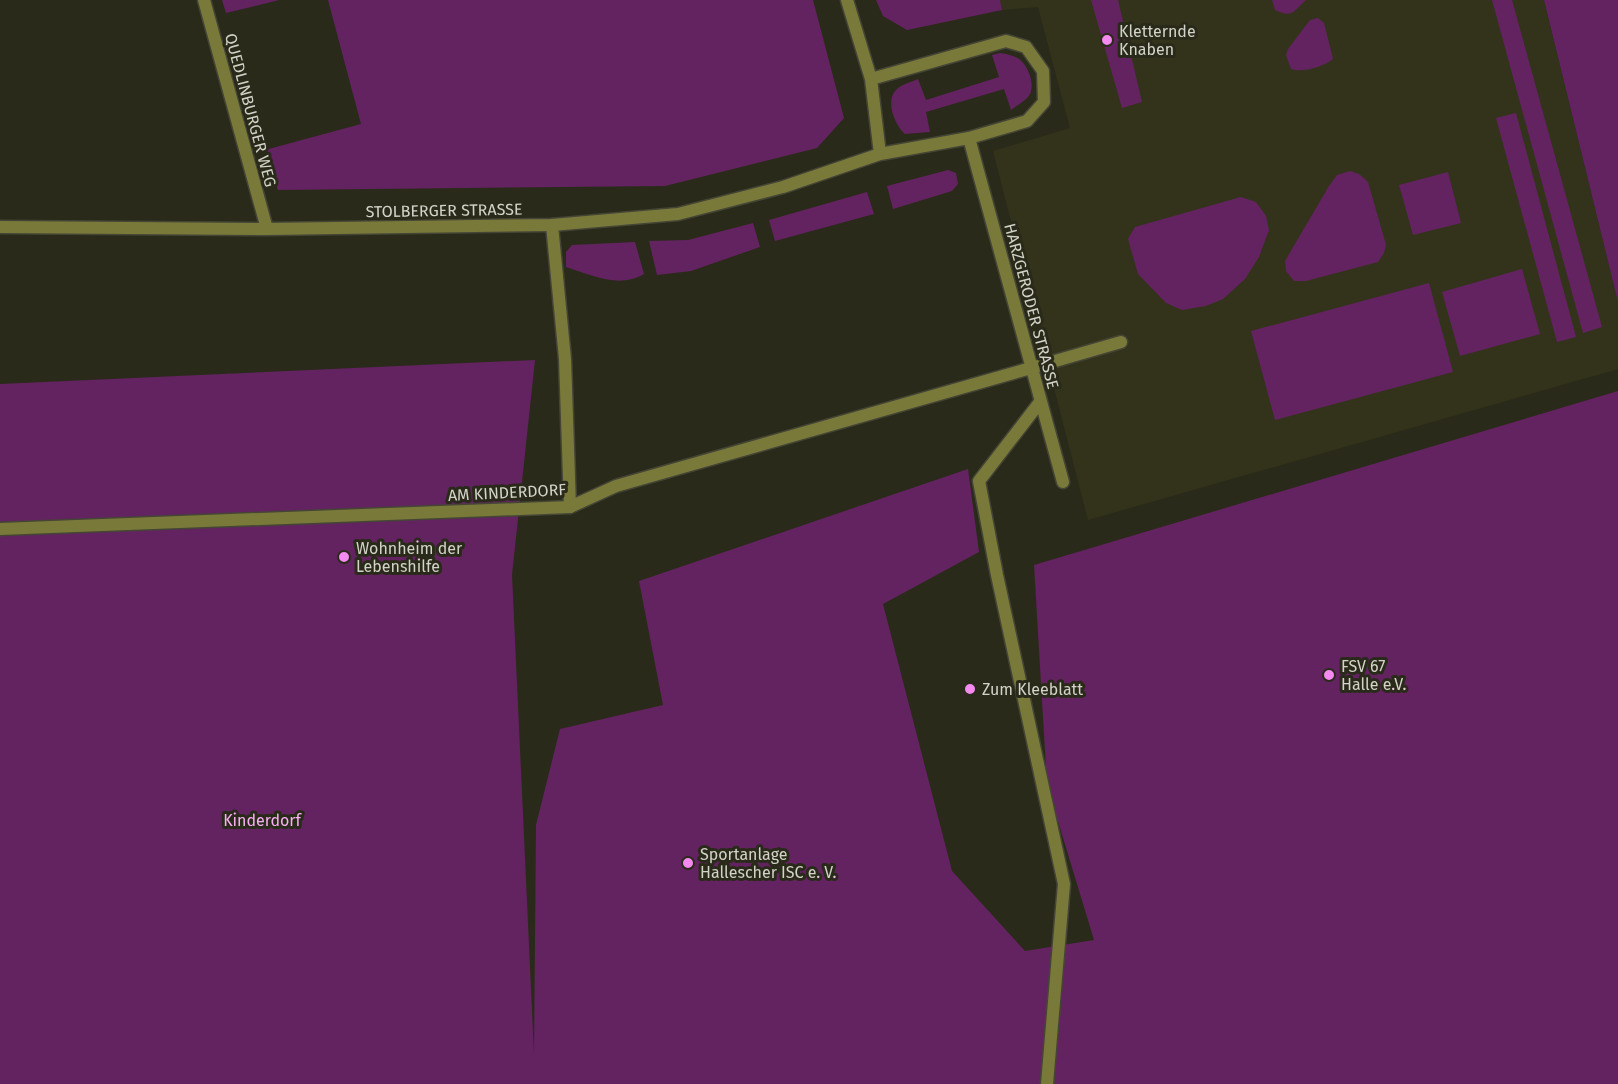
<svg xmlns="http://www.w3.org/2000/svg" width="1618" height="1084" font-family="'Fira Sans',sans-serif">
	<style>
		.built { fill: #33331c }
		.green { fill: #632361 }
		.lines { fill: none; stroke-linecap: round; stroke-linejoin: round }
		.lane-casing { stroke: #454536; stroke-width: 15 }
		.street-casing { stroke: #454536; stroke-width: 15 }
		.lane { stroke: #79793a; stroke-width: 12 }
		.street { stroke: #79793a; stroke-width: 12 }
		.poi-dot { fill: #f489f0; stroke: #2a2a1a; stroke-width: 2 }
		.labels { text-anchor: middle; stroke-width: 6; stroke-linejoin: round; paint-order: stroke }
		.poi-label { font-size: 16px; fill: #d3d3c9; stroke: #2a2a1a; text-anchor: start }
		.street-label { font-size: 16px; fill: #d3d3c9; stroke: #2a2a1a }
		.park-label { font-size: 16px; fill: #faaff6; stroke: #2a2a1a }
	</style>
	<rect width="100%" height="100%" fill="#2a2a1a"/>
	<path class="built" d="M 1000,0 L 1544,0 L 1618,302 L 1618,369 L 1088,520 L 993,151 L 1070,128 L 1038,7 L 1002,10 Z"/>
	<path class="green" d="M 222,0 L 279,0 L 226,13 Z
		M 328,0 L 813,0 L 844,118 L 817,148 L 665,186 L 278,190 L 265,150 L 361,124 Z
		M 876,0 L 1000,0 L 1002,10 L 907,30 L 883,16 Z
		M 1091,0 L 1118,0 L 1142,102 L 1122,108 Z
		M 1272,0 L 1306,0 C 1293,12 1292,18 1275,10 Z
		M 1492,0 L 1512,0 L 1602,327 L 1583,333 Z
		M 1544,0 L 1618,0 L 1618,302 Z
		M 1318,18 L 1324,23 L 1333,59 C 1323,67 1302,73 1291,69 L 1286,55 L 1288,49 L 1310,20 Z
		M 1000,53 C 1006,54 1013,55 1019,59 C 1028,65 1035,84 1030,94 C 1026,101 1017,105 1011,110 L 1004,89 L 926,112 L 930,132 L 905,134 C 895,126 885,101 896,90 C 901,84 912,82 918,79 L 926,100 L 999,77 L 992,55 Z
		M 1516,113 L 1576,337 L 1557,342 L 1496,118 Z
		M 948,170 L 956,173 L 958,184 L 952,191 L 893,209 L 887,186 Z
		M 1350,171 L 1359,174 L 1368,182 L 1386,245 L 1384,253 L 1378,262 L 1306,281 L 1294,281 L 1286,271 L 1285,261 L 1329,186 L 1337,175 Z
		M 1448,172 L 1461,223 L 1413,235 L 1399,185 Z
		M 867,192 L 874,214 L 775,241 L 769,220 Z
		M 1241,197 L 1256,202 L 1266,216 L 1269,230 L 1259,257 L 1245,279 L 1223,299 L 1206,306 L 1182,310 L 1166,303 L 1138,274 L 1128,239 L 1135,227 Z
		M 753,223 L 760,247 L 691,271 L 657,275 L 649,241 L 688,240 Z
		M 635,242 L 644,274 C 619,289 592,275 566,267 L 566,252 L 572,245 Z
		M 1522,269 L 1540,334 L 1460,356 L 1442,292 Z
		M 1429,283 L 1453,372 L 1275,420 L 1251,331 Z
		M 535,360 L 512,575 L 534,1054 L 536,825 L 560,729 L 663,705 L 639,581 L 968,469 L 979,552 L 883,604 L 952,871 L 1025,951 L 1094,940 L 1047,785 L 1034,565 L 1618,391 L 1618,1084 L 0,1084 L 0,384 Z"/>
	<g class="lines">
		<g class="lane-casing">
			<path id="lane" d="M 552,225 L 565,359 L 570,507
				M 1031,368 L 1121,342
				M 1040,402 L 979,481 L 997,575 L 1064,884 L 1047,1084"/>
		</g>
		<g class="street-casing">
			<path id="street" d="M 204,0 L 267,229
				M 847,0 L 871,79 L 880,154 L 969,138 L 1027,121 L 1044,102 L 1043,71 L 1026,47 L 1006,41 L 871,79
				M 969,138 L 1063,482
				M 0,227 L 267,229 L 552,225 L 678,214 L 783,187 L 880,154
				M 0,529 L 570,507 L 616,486 L 1031,368"/>
		</g>
		<use href="#lane" class="lane"/>
		<use href="#street" class="street"/>
	</g>
	<g class="poi-dot">
		<circle cx="1107" cy="40" r="6"/>
		<circle cx="344" cy="557" r="6"/>
		<circle cx="1329" cy="675" r="6"/>
		<circle cx="970" cy="689" r="6"/>
		<circle cx="688" cy="863" r="6"/>
	</g>
	<g class="labels">
		<g class="poi-label">
			<text x="1119" y="37">Kletternde<tspan x="1119" dy="18">Knaben</tspan></text>
			<text x="356" y="554">Wohnheim der<tspan x="356" dy="18">Lebenshilfe</tspan></text>
			<text x="1341" y="672">FSV 67<tspan x="1341" dy="18">Halle e.V.</tspan></text>
			<text x="982" y="695">Zum Kleeblatt</text>
			<text x="700" y="860">Sportanlage<tspan x="700" dy="18">Hallescher ISC e. V.</tspan></text>
		</g>
		<g class="street-label">
			<text transform="translate(251 110) rotate(75)" y="6">QUEDLINBURGER WEG</text>
			<text transform="translate(444 210) rotate(-1)" y="6">STOLBERGER STRASSE</text>
			<text transform="translate(1032 306) rotate(75)" y="6">HARZGERODER STRASSE</text>
			<text transform="translate(507 492) rotate(-3)" y="6">AM KINDERDORF</text>
		</g>
		<g class="park-label">
			<text x="262" y="826">Kinderdorf</text>
		</g>
	</g>
</svg>
